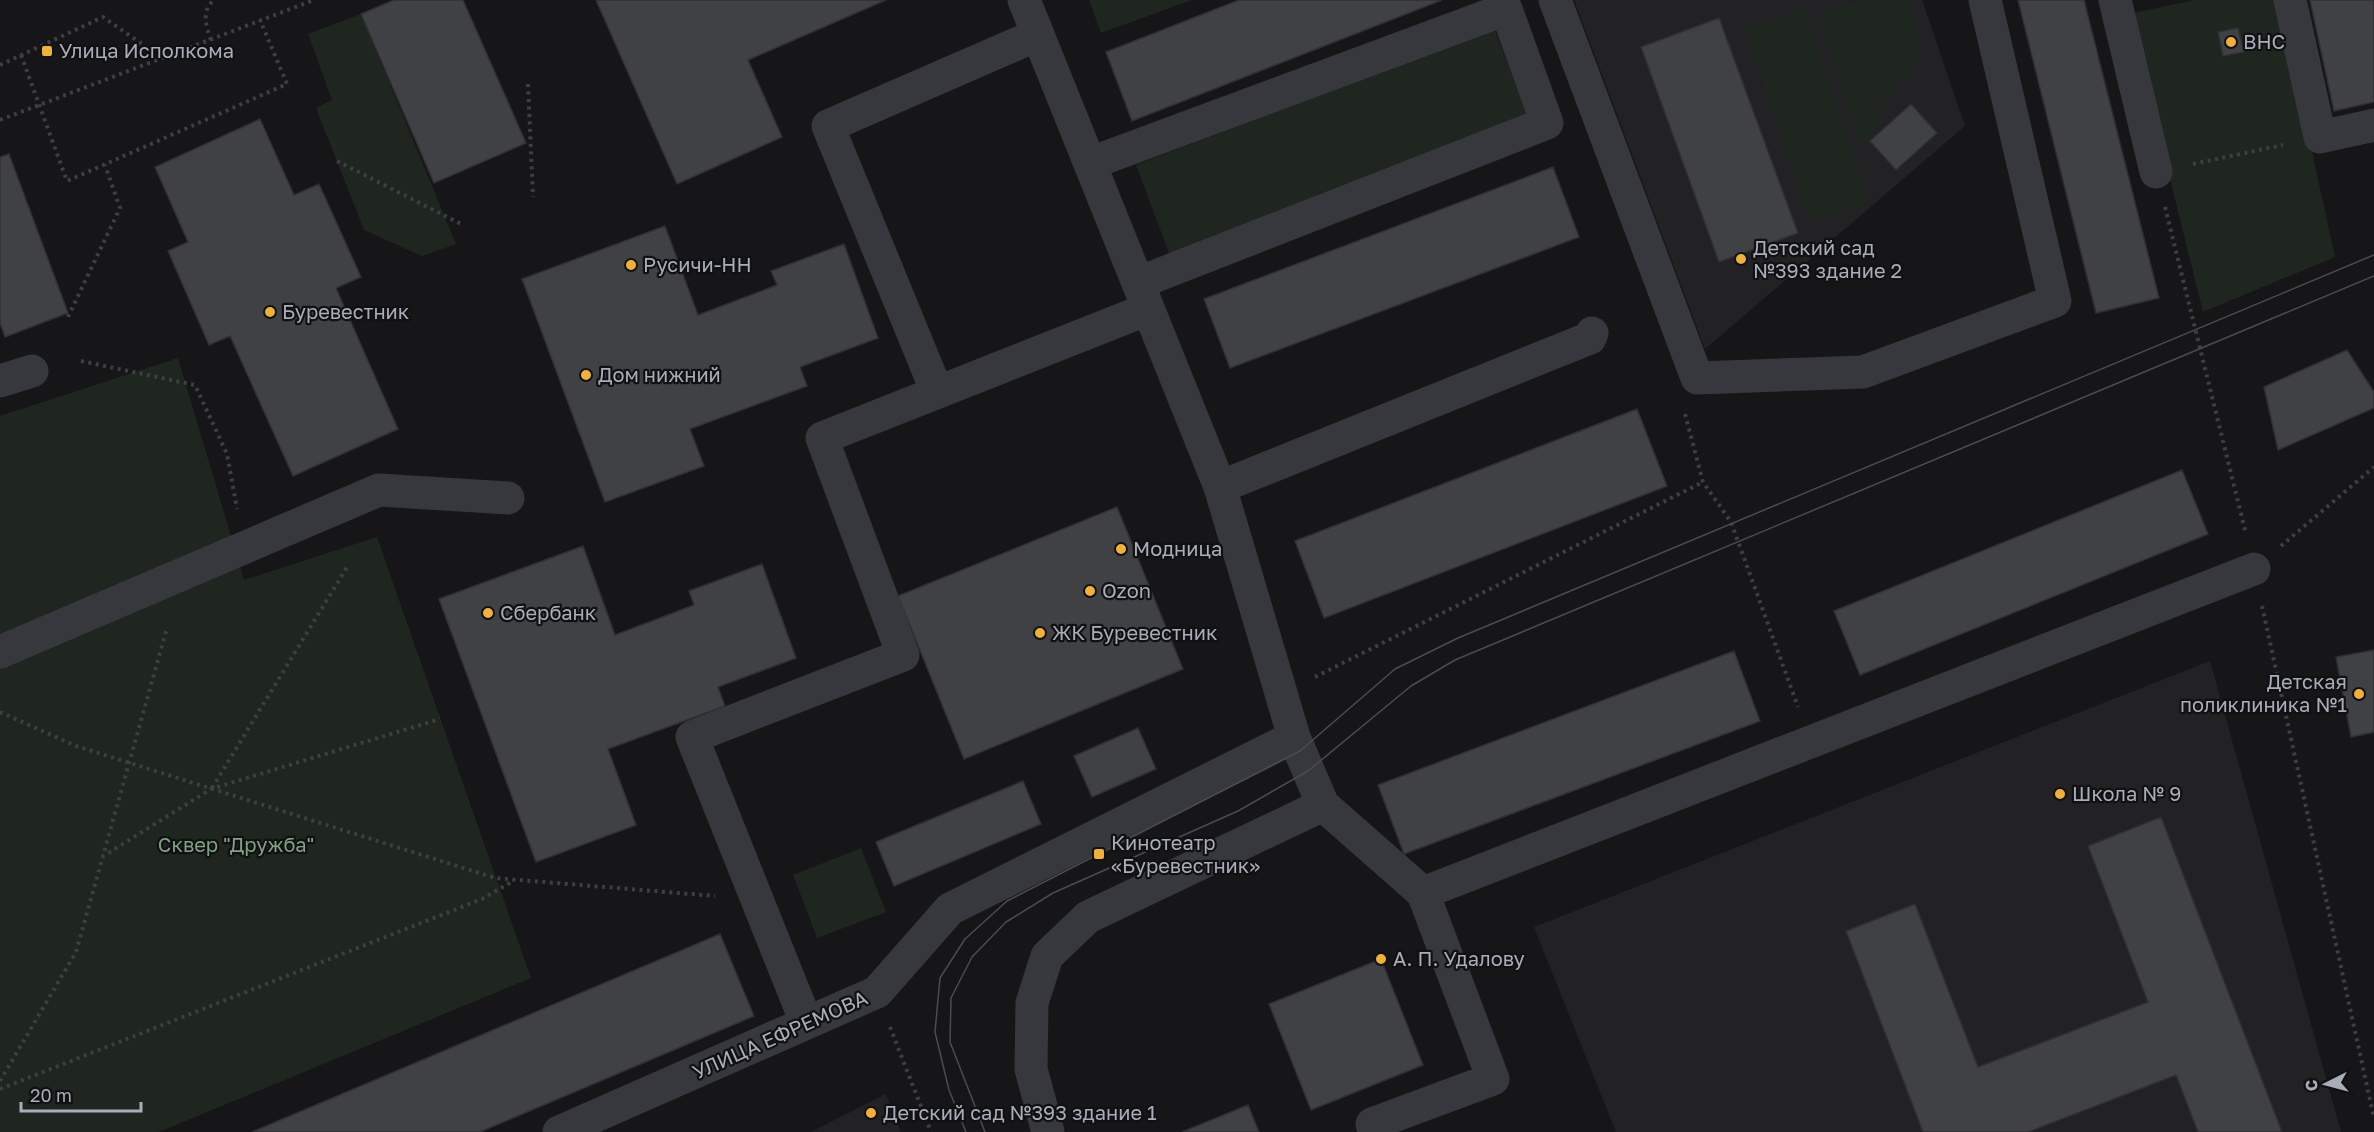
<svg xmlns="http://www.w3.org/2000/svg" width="2374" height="1132" font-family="'Golos Text',sans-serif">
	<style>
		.built { fill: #222225 }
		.green { fill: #1e261f }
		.building { fill: #404145; stroke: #303034; stroke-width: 1.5 }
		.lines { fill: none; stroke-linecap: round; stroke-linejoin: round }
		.path { stroke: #3d3f44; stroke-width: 4; stroke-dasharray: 3 4.5; stroke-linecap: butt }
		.minor { stroke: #37383d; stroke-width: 33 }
		.tram { stroke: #4a4c52; stroke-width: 1.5 }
		.poi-dot { fill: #f2b134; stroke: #111113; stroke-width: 2 }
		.labels { text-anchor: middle; stroke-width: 4.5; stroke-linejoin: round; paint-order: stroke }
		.poi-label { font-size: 20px; fill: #a8adb8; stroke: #111113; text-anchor: start }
		.park-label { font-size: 20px; fill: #7fa381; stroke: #111113 }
		.street-label { font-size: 20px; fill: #a8adb8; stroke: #111113 }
	</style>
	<rect width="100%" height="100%" fill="#161618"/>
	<path class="built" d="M 1574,0 L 1922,0 L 1965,126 L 1705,349 Z
		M 2210,661 L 2341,1132 L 1616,1132 L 1534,927 Z
		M 886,1094 L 901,1132 L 811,1132 Z"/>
	<path class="green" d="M 1089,0 L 1192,0 L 1101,33 Z
		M 1859,0 L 1912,0 L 1921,59 L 1880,108 L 1870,140 L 1856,142 L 1818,15 Z
		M 2194,0 L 2279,0 L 2335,257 L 2203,312 L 2129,14 Z
		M 1805,9 L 1869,202 L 1809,222 L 1745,29 Z
		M 361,14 L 456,244 L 422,256 L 364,230 L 316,108 L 332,100 L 308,34 Z
		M 1494,28 L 1529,118 L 1170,256 L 1136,165 Z
		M 178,358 L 244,580 L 377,537 L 531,978 L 159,1132 L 0,1132 L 0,416 Z
		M 861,848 L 886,912 L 817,938 L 793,875 Z"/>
	<path class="building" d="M 394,0 L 463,0 L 526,143 L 434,183 L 361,14 Z
		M 596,0 L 886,0 L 748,60 L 782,137 L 677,184 Z
		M 1239,0 L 1442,0 L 1132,121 L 1106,52 Z
		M 2018,0 L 2084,0 L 2159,298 L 2096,313 Z
		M 2310,0 L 2374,0 L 2374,102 L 2334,111 Z
		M 1719,18 L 1798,233 L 1719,262 L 1641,47 Z
		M 2238,28 L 2244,52 L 2223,56 L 2218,32 Z
		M 1911,104 L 1937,133 L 1896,170 L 1870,141 Z
		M 260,119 L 294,195 L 319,184 L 361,277 L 336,288 L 398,429 L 293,476 L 230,336 L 209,345 L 168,251 L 188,242 L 155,167 Z
		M 9,154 L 68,313 L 5,337 L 0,323 L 0,157 Z
		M 1553,167 L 1579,237 L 1230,368 L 1204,299 Z
		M 665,226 L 698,315 L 777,285 L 771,271 L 844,244 L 878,338 L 800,367 L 807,386 L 690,429 L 704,466 L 605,502 L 522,279 Z
		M 2347,350 L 2374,392 L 2374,408 L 2278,450 L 2264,387 Z
		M 1637,409 L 1667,486 L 1324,618 L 1295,541 Z
		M 2182,470 L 2208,534 L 1860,675 L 1834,611 Z
		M 1117,507 L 1183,669 L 964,759 L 898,596 Z
		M 583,546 L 615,635 L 694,605 L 689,591 L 762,564 L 796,658 L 718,687 L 725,706 L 608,749 L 636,825 L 536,862 L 439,599 Z
		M 2374,650 L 2374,732 L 2351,737 L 2336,657 Z
		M 1734,651 L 1760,721 L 1404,854 L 1378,785 Z
		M 1138,728 L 1156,769 L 1092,797 L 1074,756 Z
		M 1023,781 L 1041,824 L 894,886 L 876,842 Z
		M 2161,817 L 2282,1132 L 2198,1132 L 2176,1075 L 2028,1132 L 1923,1132 L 1846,931 L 1915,904 L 1978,1067 L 2148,1002 L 2088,846 Z
		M 720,934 L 754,1016 L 480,1132 L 252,1132 Z
		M 1381,959 L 1423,1065 L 1311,1110 L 1269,1004 Z
		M 1248,1105 L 1259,1132 L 1182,1132 Z"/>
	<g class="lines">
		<path class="path" d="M 211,40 C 206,26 201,11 214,0
			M 21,55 L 67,181 L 287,84 L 260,20
			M 0,65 L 103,17 L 162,58
			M 528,84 L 533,197
			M 0,120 L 314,0
			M 337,161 L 463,225
			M 2193,164 L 2283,145
			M 2165,207 L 2246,534
			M 68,317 L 120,208 L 105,165
			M 81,361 L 195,385 L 227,454 L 237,509
			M 1685,414 L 1703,482 L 1731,522 L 1798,707
			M 2281,546 L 2374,467
			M 2262,606 L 2374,1118
			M 1315,677 L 1703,482
			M 0,712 L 76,746 L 495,878 L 715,896
			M 212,788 L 349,564
			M 102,857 L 211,789 L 440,719
			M 890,1027 L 931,1132
			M 0,1081 L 76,952 L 167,628
			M 0,1089 L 482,899 L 513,881"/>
		<path class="minor" d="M 1024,0 L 1220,487 L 1294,737 L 1323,805 L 1088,917 L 1047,956 L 1032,1003 L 1031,1069 L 1048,1132
			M 1555,0 L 1697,378 L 1863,372 L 2055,301 L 1985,0
			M 2115,0 L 2156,172
			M 2290,0 L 2320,137 L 2374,125
			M 1091,163 L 1506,9 L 1547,123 L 1138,283
			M 0,381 L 32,371
			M 937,392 L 828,126 L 1037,35
			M 1220,487 L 1590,338 L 1592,333
			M 0,652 L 379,490 L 508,498
			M 1323,805 L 1423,893 L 2254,569
			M 806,1022 L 692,737 L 903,655 L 822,438 L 1148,309
			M 559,1132 L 877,992 L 950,909 L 1294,737
			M 1375,1132 L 1372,1124 L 1493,1079 L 1423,893"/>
		<path class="tram" d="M 966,1132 L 949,1090 L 935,1032 L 940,978 L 965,939 L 1007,901 L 1300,751 L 1395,669 L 1458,638 L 2374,255
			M 985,1132 L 950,1042 L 951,998 L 972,957 L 1006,922 L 1053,893 L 1238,811 L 1308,771 L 1411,686 L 1455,660 L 2374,276"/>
	</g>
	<g class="poi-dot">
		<circle cx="2231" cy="42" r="6"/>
		<rect x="41" y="45" width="12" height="12" rx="3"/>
		<circle cx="1741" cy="259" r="6"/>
		<circle cx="631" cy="265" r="6"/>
		<circle cx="270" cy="312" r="6"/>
		<circle cx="586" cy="375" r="6"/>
		<circle cx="1121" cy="549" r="6"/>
		<circle cx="1090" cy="591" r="6"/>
		<circle cx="488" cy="613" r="6"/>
		<circle cx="1040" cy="633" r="6"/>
		<circle cx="2359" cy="694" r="6"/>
		<circle cx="2060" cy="794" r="6"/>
		<rect x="1093" y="848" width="12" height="12" rx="3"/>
		<circle cx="1381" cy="959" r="6"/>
		<circle cx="871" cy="1113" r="6"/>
	</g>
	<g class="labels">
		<g class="poi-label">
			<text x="2243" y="49">ВНС</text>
			<text x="59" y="58">Улица Исполкома</text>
			<text x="1753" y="255">Детский сад<tspan x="1753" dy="23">№393 здание 2</tspan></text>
			<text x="643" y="272">Русичи-НН</text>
			<text x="282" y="319">Буревестник</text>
			<text x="598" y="382">Дом нижний</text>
			<text x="1133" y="556">Модница</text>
			<text x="1102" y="598">Ozon</text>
			<text x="500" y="620">Сбербанк</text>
			<text x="1052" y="640">ЖК Буревестник</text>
			<text x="2347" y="689" text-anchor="end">Детская<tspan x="2347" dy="23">поликлиника №1</tspan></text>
			<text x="2072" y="801">Школа № 9</text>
			<text x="1111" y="850">Кинотеатр<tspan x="1111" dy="23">«Буревестник»</tspan></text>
			<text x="1393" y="966">А. П. Удалову</text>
			<text x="883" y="1120">Детский сад №393 здание 1</text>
		</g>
		<g class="park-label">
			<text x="236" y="852">Сквер "Дружба"</text>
		</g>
		<g class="street-label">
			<text transform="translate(780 1035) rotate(-24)" y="7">УЛИЦА ЕФРЕМОВА</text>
		</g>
	</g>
	<g transform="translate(2326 1084) rotate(264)" stroke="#111113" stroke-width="4.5" paint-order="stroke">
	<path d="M0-4.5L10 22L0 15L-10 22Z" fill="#a8adb8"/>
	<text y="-9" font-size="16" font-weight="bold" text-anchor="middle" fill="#a8adb8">С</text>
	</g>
	<path d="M21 1102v9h120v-9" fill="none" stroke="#a8adb8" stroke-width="3"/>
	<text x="30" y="1102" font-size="18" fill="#a8adb8" stroke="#111113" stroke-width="4.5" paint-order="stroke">20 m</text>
</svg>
